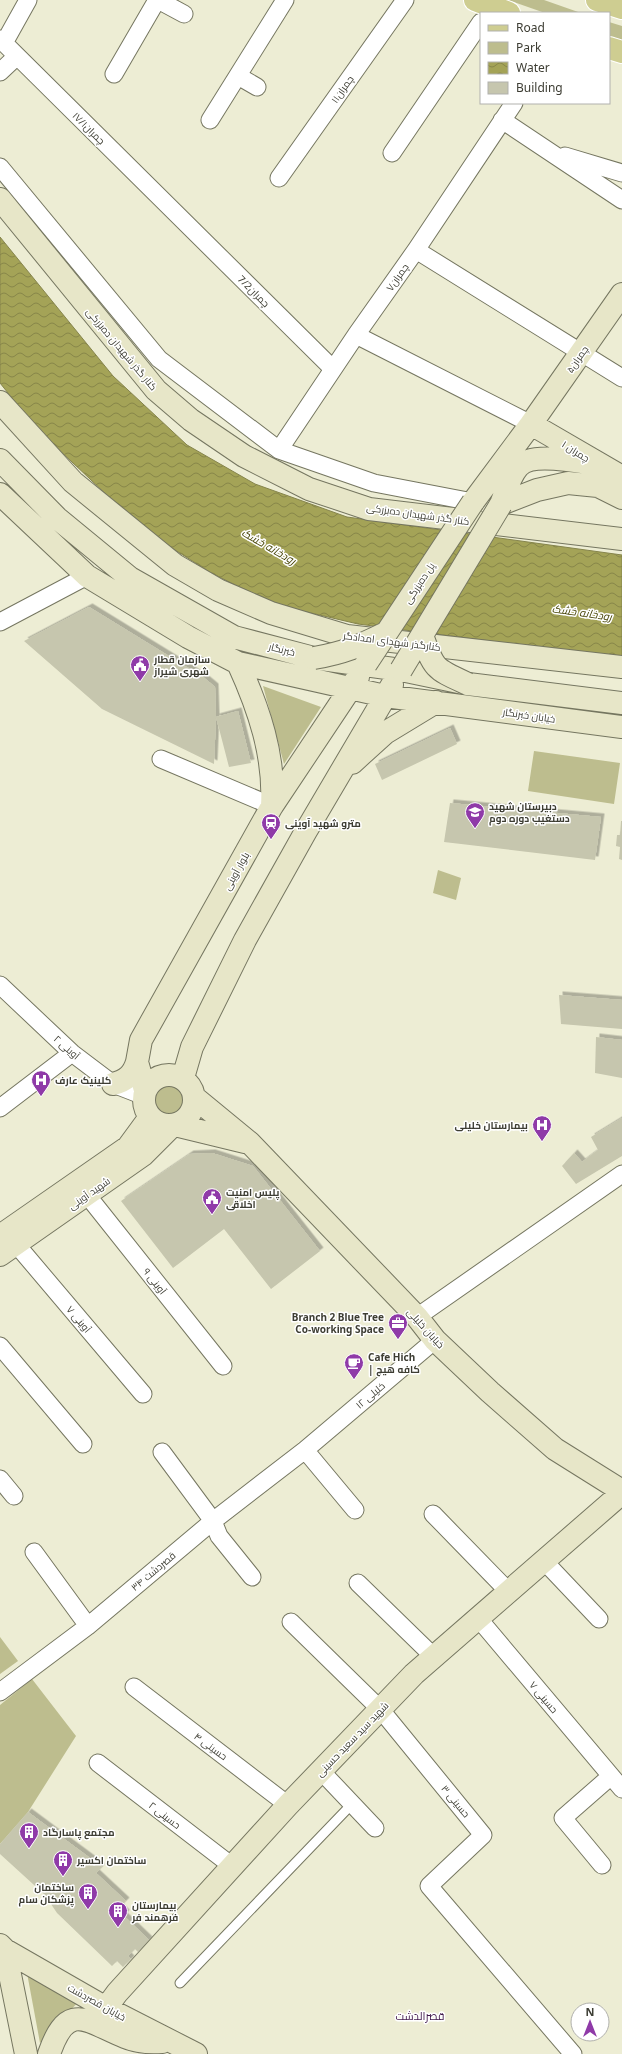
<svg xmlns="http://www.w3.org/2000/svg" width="622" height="2054" font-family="'Noto Sans',Cairo,sans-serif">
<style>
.green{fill:#bdbd8e}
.water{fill:url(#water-waves);stroke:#85844c}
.building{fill:#c6c6ae;filter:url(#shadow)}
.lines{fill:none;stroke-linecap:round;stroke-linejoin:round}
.lane-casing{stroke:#757660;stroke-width:11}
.street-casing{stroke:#757660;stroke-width:19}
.secondary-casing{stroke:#757660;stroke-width:24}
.primary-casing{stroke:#fff;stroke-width:24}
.lane{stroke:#fff;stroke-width:9}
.street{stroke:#fff;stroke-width:17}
.secondary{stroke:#e7e6c8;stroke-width:22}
.primary{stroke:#cecd91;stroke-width:22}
.secondary-bridge-casing{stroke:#757660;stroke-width:24;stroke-linecap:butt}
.secondary-bridge{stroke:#e7e6c8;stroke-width:22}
.labels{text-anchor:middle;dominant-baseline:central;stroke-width:3;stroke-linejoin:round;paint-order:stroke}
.street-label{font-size:10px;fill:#3d3d33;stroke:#fff}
.poi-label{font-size:10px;font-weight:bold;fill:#3d3d33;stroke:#fff;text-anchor:start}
.water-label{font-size:11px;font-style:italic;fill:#454304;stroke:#fff}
.neighbourhood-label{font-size:11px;fill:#3d1549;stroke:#fff}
</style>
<defs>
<pattern id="water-waves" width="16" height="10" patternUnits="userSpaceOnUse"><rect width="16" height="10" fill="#a4a357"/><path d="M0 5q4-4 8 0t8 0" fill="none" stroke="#878649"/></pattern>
<filter id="shadow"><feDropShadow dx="3.5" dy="-3.5" stdDeviation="0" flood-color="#0004"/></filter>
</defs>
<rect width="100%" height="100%" fill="#ededd4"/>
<path class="green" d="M508,0H544L581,13H545Z
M609,22L622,26V40L609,36Z
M263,686L321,707L284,764Z
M534,751L620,763L614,804L528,791Z
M438,870L461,878L456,900L433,893Z
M150 1099a19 19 0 1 1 38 0a19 19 0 1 1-38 0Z
M0,1637L18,1661L0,1674Z
M32,1679L76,1736L28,1812L0,1844V1705Z
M27,1973L80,2000L40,2043Z"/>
<path class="water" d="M0,237L113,376L187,445L255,484L347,517L622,555V658L358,624L277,605L213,574L145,531L36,428L0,383Z"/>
<path class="building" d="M89,607L203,677L215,687L216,717L238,711L251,763L229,767L216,717L214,764L102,709L24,641Z
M450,728L457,744L382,780L375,764Z
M450,803L601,817L595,860L444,842Z
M621,821H622V860L619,859L620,847L616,846L617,835H620Z
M559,995L622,1000V1029L561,1024Z
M596,1037L622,1040V1078L595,1073Z
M622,1118V1156L576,1184L562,1166L574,1153L582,1162L598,1150L591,1137Z
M212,1153L253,1166L320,1251L271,1289L224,1229L173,1268L121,1201L190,1154Z
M28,1812L102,1867L96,1873L126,1901L120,1907L126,1913L124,1916L149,1940L138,1952L135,1949L128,1956L131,1959L123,1967L117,1961L112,1966L57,1913L45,1895L0,1854V1844Z"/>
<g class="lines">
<g class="lane-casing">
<path id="lane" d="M180,1983L352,1804"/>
</g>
<g class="street-casing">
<path id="street" d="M158,0L184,14
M0,39L333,369
M4,43L28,0
M0,72L17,56
M114,74L157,0
M238,76L257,87
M210,120L285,0
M502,120L622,200
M392,153L481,22
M565,156L622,173
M0,167L159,359L279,450L374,483L473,502
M279,178L405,0
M416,250L622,378
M356,335L531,424
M279,450L356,335L416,250L514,103
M0,622L87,576
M161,759L272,806
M0,985L72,1053L113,1084L144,1096
M0,1108L72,1053
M87,1195L223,1366
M16,1244L143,1394
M417,1317L622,1174
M0,1346L83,1444
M305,1450L355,1510
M162,1452L213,1521L219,1536L252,1577
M0,1479L14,1496
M433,1514L509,1592
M34,1552L88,1626
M544,1561L599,1619
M358,1583L434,1657
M478,1618L622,1789
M291,1622L381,1710L483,1835L429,1886L573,2054
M134,1687L288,1805
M0,1692L88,1626L213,1521L305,1450L435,1340
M98,1763L232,1866
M321,1771L375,1828
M602,1865L563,1818L611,1776"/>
</g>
<g class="secondary-casing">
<path id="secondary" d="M0,199L156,390L191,420L244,456L309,489L369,509L622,539
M0,402L73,482L175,565L218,590L271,613L347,636L622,667
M531,424L622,477
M0,460L57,518L130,578L234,637L314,658L401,670L468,684L622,703
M0,494L87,576L188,637L238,663L385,696L622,727
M473,502L531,424L622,294
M501,504L537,490L568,483L598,486L622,498
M501,504C506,492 509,477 518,467C531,451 580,462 599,465
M238,663C259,709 275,756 272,806
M352,763L385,733L436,702
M144 1100a25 25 0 1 1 50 0a25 25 0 1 1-50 0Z
M183,1078L192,1047L245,940L306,831L392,685
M113,1084C126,1081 133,1075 137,1062
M145,1090L137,1062L141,1040L272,806L358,677
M194,1097L250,1143L417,1317L435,1340L490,1392L555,1449L622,1491
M175,1125L245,1142
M0,1236L128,1147L150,1117
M0,1255L143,1155L173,1125
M0,1945L5,1950L106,2008L196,2054
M5,1950L26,2054
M106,2008L117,1993L288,1805L414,1674L622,1493
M49,2054C68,1999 87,2022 125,2037C137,2042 149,2043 162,2042"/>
</g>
<g class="primary-casing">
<path id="primary" d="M475,0L509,13
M597,0L622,8
M609,48L622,52"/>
</g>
<use href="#lane" class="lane"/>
<use href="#street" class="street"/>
<use href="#secondary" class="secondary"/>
<use href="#primary" class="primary"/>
<g class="secondary-bridge-casing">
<path id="secondary-bridge" d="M422,635C434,670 435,669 468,684
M314,658C344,653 359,646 386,633
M366,664L473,502
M401,670L501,504"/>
</g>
<use href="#secondary-bridge" class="secondary-bridge"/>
</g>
<defs>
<g id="civic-pin" transform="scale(1)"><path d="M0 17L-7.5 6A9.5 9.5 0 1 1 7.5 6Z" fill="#8f3aa8" stroke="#fff"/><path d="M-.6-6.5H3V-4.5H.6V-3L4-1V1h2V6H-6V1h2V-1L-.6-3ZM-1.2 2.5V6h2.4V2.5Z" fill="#fff"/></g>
<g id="school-pin" transform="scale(1)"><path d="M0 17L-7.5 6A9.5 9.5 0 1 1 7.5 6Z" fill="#8f3aa8" stroke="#fff"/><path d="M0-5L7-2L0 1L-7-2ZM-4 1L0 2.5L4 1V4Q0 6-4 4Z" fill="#fff"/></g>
<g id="station-pin" transform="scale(1)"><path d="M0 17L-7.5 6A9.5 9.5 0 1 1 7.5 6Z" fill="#8f3aa8" stroke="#fff"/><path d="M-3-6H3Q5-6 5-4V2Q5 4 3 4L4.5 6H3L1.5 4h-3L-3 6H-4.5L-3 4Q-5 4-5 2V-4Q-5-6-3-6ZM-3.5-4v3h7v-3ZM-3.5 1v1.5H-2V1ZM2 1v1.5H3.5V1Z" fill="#fff"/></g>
<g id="hospital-pin" transform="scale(1)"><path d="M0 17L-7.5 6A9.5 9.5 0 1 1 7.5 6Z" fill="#8f3aa8" stroke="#fff"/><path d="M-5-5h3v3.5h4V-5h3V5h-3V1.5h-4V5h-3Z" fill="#fff"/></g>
<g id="office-pin" transform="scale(1)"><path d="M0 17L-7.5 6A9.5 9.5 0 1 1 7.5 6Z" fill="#8f3aa8" stroke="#fff"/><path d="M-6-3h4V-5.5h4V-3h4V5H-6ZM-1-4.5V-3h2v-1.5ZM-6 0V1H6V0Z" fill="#fff"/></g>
<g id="cafe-pin" transform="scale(1)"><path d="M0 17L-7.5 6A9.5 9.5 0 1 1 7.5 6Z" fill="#8f3aa8" stroke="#fff"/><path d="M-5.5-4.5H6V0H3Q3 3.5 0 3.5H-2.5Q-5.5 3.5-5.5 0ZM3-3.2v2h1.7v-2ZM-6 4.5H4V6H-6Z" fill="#fff"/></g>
<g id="building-pin" transform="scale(1)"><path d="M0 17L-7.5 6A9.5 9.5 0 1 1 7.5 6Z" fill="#8f3aa8" stroke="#fff"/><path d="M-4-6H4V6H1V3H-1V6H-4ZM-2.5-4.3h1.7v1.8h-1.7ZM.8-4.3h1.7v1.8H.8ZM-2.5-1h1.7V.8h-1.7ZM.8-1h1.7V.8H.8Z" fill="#fff"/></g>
</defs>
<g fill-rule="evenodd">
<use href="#civic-pin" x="140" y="665"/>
<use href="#school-pin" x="475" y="812"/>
<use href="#station-pin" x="271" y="823"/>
<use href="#hospital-pin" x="41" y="1080"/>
<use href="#hospital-pin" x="542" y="1125"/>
<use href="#civic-pin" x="212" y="1198"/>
<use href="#office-pin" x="398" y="1323"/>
<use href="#cafe-pin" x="354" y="1363"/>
<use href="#building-pin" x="29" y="1832"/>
<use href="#building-pin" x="63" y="1860"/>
<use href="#building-pin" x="88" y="1893"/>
<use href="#building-pin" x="118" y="1911"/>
</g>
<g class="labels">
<g class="street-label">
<text transform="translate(342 89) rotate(-55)">چمران۱۱</text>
<text transform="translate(89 128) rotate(45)">چمران۱۷/۱</text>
<text transform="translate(397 277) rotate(-55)">چمران۷</text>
<text transform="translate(254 291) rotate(45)">7/2چمران</text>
<text transform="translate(122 349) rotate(50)">کنار گذر شهیدان ده‌بزرکی</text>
<text transform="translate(577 359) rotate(-55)">چمران۵</text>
<text transform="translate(576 451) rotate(32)">چمران ۱</text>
<text transform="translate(418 514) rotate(8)">کنار گذر شهیدان ده‌بزرکی</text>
<text transform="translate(419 583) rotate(-57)">پل ده‌بزرگی</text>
<text transform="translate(392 641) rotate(7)">کنارگذر شهدای امدادگر</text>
<text transform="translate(282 649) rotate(14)">خبرنگار</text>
<text transform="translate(529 715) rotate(8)">خیابان خبرنگار</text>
<text transform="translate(236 871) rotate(-61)">بلوار آوینی</text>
<text transform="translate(67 1047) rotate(41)">۲ آوینی</text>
<text transform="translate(89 1193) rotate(-35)">شهید آوینی</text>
<text transform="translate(155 1281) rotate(52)">۹ آوینی</text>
<text transform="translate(79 1319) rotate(50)">۷ آوینی</text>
<text transform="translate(426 1328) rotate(48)">خیابان خلیلی</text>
<text transform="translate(370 1395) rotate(-40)">۱۲ خلیلی</text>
<text transform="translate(153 1571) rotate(-40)">قصردشت ۳۴</text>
<text transform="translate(544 1697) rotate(50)">۷ حسینی</text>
<text transform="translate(352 1739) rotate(-46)">شهید سید سعید حسینی</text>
<text transform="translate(211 1746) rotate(37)">۴ حسینی</text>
<text transform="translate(456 1801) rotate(51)">۳ حسینی</text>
<text transform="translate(165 1815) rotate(38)">۲ حسینی</text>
<text transform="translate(97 2002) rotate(29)">خیابان قصردشت</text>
</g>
<g class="poi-label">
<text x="154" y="659">سازمان قطار<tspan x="154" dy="12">شهری شیراز</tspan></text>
<text x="489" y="806">دبیرستان شهید<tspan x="489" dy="12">دستغیب دوره دوم</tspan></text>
<text x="285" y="823">مترو شهید آوینی</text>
<text x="55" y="1080">کلینیک عارف</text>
<text x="528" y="1125" text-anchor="end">بیمارستان خلیلی</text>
<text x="226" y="1192">پلیس امنیت<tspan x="226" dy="12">اخلاقی</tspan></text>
<text x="384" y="1317" text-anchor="end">Branch 2 Blue Tree<tspan x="384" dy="12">Co-working Space</tspan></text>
<text x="368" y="1357">Cafe Hich<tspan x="368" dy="12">| کافه هیچ</tspan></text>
<text x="43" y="1832">مجتمع پاسارگاد</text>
<text x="77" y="1860">ساختمان اکسیر</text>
<text x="74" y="1887" text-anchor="end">ساختمان<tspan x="74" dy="12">پزشکان سام</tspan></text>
<text x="132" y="1905">بیمارستان<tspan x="132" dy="12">فرهمند فر</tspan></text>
</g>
<g class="water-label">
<text transform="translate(269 546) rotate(30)">رودخانه خشک</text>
<text transform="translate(582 612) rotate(8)">رودخانه خشک</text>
</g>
<g class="neighbourhood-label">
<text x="420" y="2015">قصرالدشت</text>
</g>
</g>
<rect x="480" y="12" width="130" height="92" fill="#ffffff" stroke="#b1b1ad"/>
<rect x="488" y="25" width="20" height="6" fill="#cecd91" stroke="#b1b1ad"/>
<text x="516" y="32" font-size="12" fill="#3d3d33">Road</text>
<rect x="488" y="42" width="20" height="12" fill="#bdbd8e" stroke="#b1b1ad"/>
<text x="516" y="52" font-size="12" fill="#3d3d33">Park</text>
<rect x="488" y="62" width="20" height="12" fill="url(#water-waves)" stroke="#b1b1ad"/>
<text x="516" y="72" font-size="12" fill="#3d3d33">Water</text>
<rect x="488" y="82" width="20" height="12" fill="#c6c6ae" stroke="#b1b1ad"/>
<text x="516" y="92" font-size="12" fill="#3d3d33">Building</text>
<g transform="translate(590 2022)"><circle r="19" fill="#ffffff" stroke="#b1b1ad"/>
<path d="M0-3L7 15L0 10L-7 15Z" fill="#8f3aa8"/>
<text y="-6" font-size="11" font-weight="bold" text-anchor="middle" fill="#3d3d33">N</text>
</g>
</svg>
